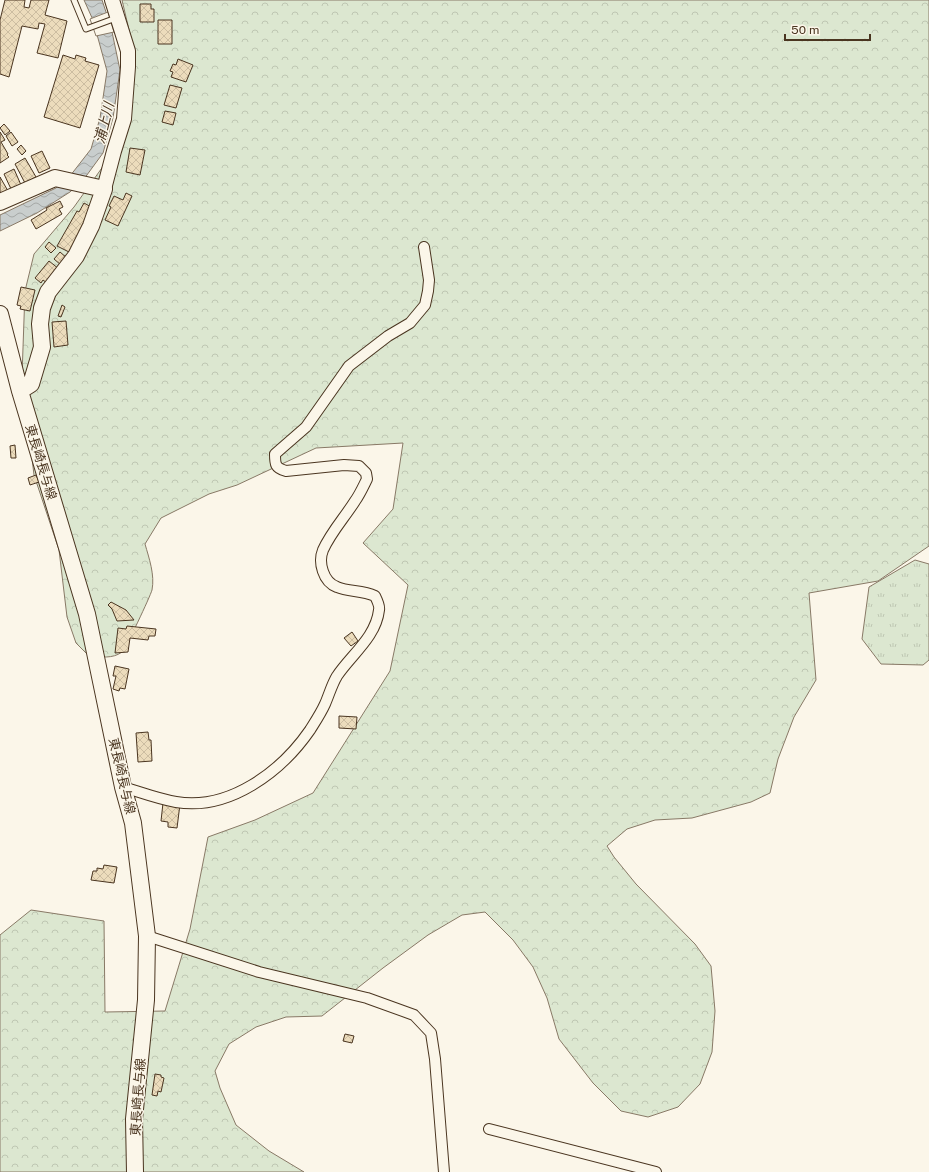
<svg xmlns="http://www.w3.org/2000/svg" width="929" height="1172" font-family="'Public Sans','Noto Sans JP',sans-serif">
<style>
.forest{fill:url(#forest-crowns);stroke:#887966}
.park{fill:url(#park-tufts);stroke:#887966}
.water{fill:url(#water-waves);stroke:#887966}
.pier{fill:#fbf6e9;stroke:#887966}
.building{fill:url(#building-cross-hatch);stroke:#4a3520}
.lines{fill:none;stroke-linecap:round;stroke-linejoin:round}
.lane-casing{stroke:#4a3520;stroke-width:7}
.street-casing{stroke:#4a3520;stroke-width:12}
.secondary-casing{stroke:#4a3520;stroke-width:16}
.primary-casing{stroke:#4a3520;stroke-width:18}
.lane{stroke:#fbf6e9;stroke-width:5}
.street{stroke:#fbf6e9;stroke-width:10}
.secondary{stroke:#fbf6e9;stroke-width:14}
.primary{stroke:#fbf6e9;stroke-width:16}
.labels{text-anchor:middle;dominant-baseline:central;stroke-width:3;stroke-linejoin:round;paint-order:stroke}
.street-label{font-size:13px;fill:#4a3520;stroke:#fbf6e9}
.water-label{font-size:14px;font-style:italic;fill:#4a3520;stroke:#fbf6e9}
</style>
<defs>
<pattern id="forest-crowns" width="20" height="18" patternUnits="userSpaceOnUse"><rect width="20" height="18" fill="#dce7d0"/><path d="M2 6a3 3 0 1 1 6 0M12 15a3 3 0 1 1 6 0" fill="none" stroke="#bec7b2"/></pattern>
<pattern id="park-tufts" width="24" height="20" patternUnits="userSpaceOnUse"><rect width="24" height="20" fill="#dce7d0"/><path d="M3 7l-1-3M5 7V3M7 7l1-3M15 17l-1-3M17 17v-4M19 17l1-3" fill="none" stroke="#bec7b2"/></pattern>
<pattern id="water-waves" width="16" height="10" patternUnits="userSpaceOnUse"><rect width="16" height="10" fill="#c9cecd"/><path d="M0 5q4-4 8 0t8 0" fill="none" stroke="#a5a8a6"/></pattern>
<pattern id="building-cross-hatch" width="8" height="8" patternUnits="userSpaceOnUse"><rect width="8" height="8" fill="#ecdcbc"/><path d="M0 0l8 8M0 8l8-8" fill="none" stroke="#ccbda1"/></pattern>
</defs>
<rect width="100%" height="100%" fill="#fbf6e9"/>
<path class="forest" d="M122,0H929V546L878,581L809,593L816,680L794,717L778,759L770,793L751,802L692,818L655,820L627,829L607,846L614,857L636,884L695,944L711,966L715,1011L712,1052L700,1084L678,1107L648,1117L621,1111L593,1083L559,1039L547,998L533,967L513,940L485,912L462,915L428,935L383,968L322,1016L286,1017L256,1027L229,1044L215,1071L220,1088L236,1125L269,1151L304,1172H0V935L31,910L104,921L105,1012L165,1011L190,929L208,837L255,820L313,793L390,671L408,585L363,543L393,509L403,443L316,448L237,485L209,494L161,518L145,544C149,558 155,575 152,590C150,597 126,648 122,652C113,659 100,657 89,656L76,643L67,617L59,550L34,475L22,376L25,291L34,254L74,207L114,151L133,47Z"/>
<path class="park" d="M915,560L929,564V660L923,665L881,664L862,639L869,587Z"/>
<path class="water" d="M84,0H102L111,27L120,70L113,118L103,153L84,179L70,192L37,213L0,231V215L56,188L70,176L91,149L100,118L107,71L93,20Z"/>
<path class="pier" d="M108,12L114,32L96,36L90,19Z"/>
<path class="building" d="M5,0H25L24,7L29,8L31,0H49L45,15L67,21L58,58L37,53L45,24L39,23L38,29L22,26L9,77L0,74V20Z
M140,4H151V9H154V22H140Z
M158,20H172V44H158Z
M63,55L75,59L76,55L86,58L85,61L99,65L80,128L44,117Z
M178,59L193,65L186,82L171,77L173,72L170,71L173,64L176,65Z
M170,85L182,88L176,108L164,105Z
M165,111L176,113L173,125L162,122Z
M4,124L10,131L5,135L0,128Z
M0,132L5,140L1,142L8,154L7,155L9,157L0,163Z
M11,132L18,142L12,146L6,136Z
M21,145L26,151L22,155L17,149Z
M130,148L145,150L140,175L126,172Z
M42,151L50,168L39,173L31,156Z
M25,158L36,177L25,183L15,164Z
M14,169L21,185L11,189L4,174Z
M0,177L8,191L0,194Z
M126,193L132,196L118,226L105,220L111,207L109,206L114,196L123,200Z
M60,201L63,207L59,209L62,214L36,229L31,220L47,210L46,208Z
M84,203L93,208L69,252L57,246L77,211L79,212Z
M49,242L56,248L51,253L45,247Z
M60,252L67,258L61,265L54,259Z
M49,261L59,269L47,283L43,280L41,283L35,278Z
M21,287L35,290L30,311L20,309L21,306L17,305Z
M62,305L65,307L61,317L58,316Z
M66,321L68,345L54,347L52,322Z
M15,445L16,458H11L10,446Z
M36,475L39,482L30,485L28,478Z
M111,602L126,610L134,620L117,621L112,609L108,605Z
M127,626L156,629L155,636H149L148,640L130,638L128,652L115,653L118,628L126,629Z
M352,632L358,641L351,646L344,638Z
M115,666L129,669L125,689L120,688L119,691L113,689L116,676H113Z
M339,716L357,717L356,729L339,728Z
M148,732L149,740H151L152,761L138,762L136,733Z
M163,803L180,804L177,828L168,827V822L161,821Z
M104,865L117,867L114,883L91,880L93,871H97V868L103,869Z
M345,1034L354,1036L352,1043L343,1041Z
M155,1074L161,1075V1077L164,1078L161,1092L158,1091L157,1096L152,1095Z"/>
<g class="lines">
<g class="lane-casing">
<path id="lane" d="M74,0L86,29L116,18"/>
</g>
<g class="street-casing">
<path id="street" d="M123,787C140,792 158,799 176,802C229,811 281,772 310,730C315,722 321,713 325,704C329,695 332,684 337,676C351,655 376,637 379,610C380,606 377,600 375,596C362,590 349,592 337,587C323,582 318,562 323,550C331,532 345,517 355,501C360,494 363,487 367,479L366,473L359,466L344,465L286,471C275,468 275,464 275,454L306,427L349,366L388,336L410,323L425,305L428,291L429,280L424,247
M147,936L259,972L367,998L414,1015L431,1033L435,1059L444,1172
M489,1129L656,1172"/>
</g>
<g class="secondary-casing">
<path id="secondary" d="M104,189L114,151L124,119L128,67V51L112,0"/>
</g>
<g class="primary-casing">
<path id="primary" d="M0,202L55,178L104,189L91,226L76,256L48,292L42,308L40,324L42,347L31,384L20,391
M0,314L20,391L87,614L123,787L133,823L147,936L146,1000L134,1119L135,1172"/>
</g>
<use href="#lane" class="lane"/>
<use href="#street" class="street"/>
<use href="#secondary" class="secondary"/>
<use href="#primary" class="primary"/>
</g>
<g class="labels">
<g class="street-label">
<text transform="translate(41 462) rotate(73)">東長崎長与線</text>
<text transform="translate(122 776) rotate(77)">東長崎長与線</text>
<text transform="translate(138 1097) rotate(-86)">東長崎長与線</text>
</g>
<g class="water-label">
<text transform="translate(104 123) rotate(-76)">浦上川</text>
</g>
</g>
<path d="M785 34v6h85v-6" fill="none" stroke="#4a3520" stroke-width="2"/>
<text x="791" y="34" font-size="12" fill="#4a3520" stroke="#fbf6e9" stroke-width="3" paint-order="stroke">50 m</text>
</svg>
